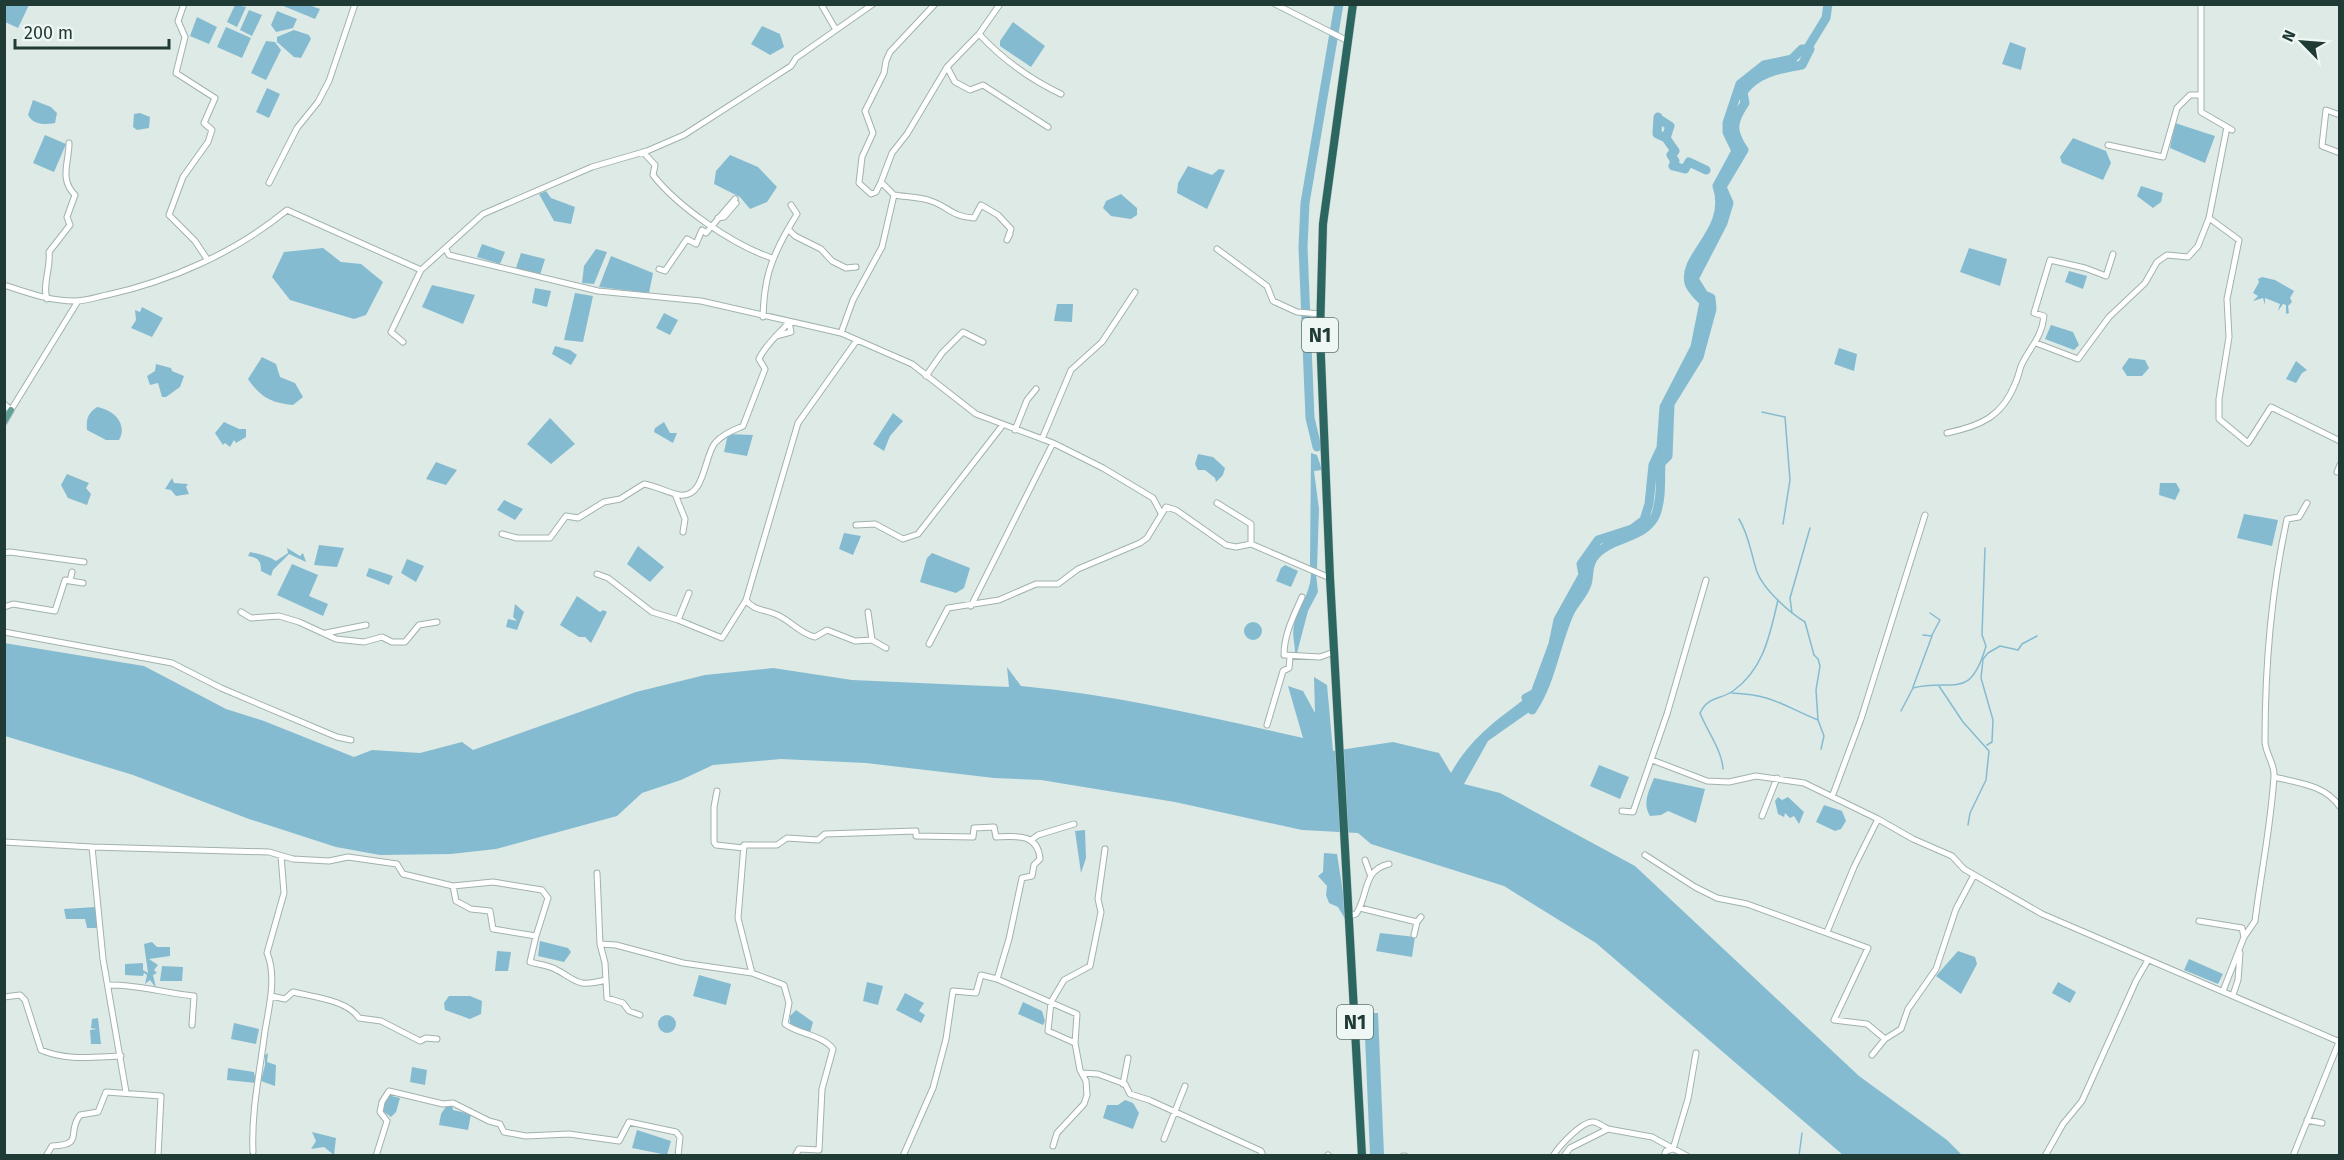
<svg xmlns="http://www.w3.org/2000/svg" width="2344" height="1160" font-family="'Fira Sans',sans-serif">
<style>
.water{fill:#85bbd0}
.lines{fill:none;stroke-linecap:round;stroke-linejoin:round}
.stream{stroke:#85bbd0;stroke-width:1.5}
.river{stroke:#85bbd0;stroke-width:9}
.minor-casing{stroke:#a1b2ae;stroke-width:7}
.major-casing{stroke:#bcc4c3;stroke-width:8}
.highway-casing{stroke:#bcc4c3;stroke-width:9}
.minor{stroke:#fff;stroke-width:5}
.major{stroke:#62a098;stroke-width:6}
.highway{stroke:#2b6661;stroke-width:8}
.labels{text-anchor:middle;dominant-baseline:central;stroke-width:4.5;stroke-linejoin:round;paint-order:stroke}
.shield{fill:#eff7f4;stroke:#5e736f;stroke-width:1.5}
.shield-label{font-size:20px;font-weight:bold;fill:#203a36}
</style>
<rect width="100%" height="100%" fill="#deeae6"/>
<path class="water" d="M5,4L29,5L18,28L5,22Z
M235,5L246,7L237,27L227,22Z
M281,5H309L320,9L315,19Z
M249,10L262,15L252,36L240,30Z
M277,11L297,19L293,28L276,32L271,25Z
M197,17L217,27L209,44L190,36Z
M1013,22L1045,46L1031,67L1000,46V41Z
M762,26L780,34L784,47L770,55L751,44Z
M226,27L251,38L242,58L217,47Z
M294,30L309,35L311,39L301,58L294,57L277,42V37Z
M266,41L275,42L281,50L266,80L251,73Z
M2010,42L2026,48L2021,70L2002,64Z
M267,88L280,94L269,118L256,112Z
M33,100L51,107L57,113L55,123C45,125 33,125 28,115Z
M140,113L150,117L149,128L137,130L133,127L134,114Z
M2175,123L2215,136L2205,163L2170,148Z
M45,135L66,144L54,172L33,163Z
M2073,138L2106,151L2111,163L2103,180L2062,163L2060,157Z
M730,155L758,167L777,187L767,202L750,209L740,197L714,184L716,171Z
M1188,166L1212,175L1219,169L1225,170L1207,209L1177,193L1178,183Z
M2141,186L2163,193L2161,202L2153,208L2137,196Z
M546,191L551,198L575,207L571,224L554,221L539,194Z
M1121,194L1137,208V215L1131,219L1111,216L1103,208L1106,201Z
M482,244L505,252L500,264L477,257Z
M323,248L341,262L361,264L383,282L366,315L354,319L290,300L272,277L284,252Z
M1969,248L2007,259L2000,286L1960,272Z
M596,249L607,252L594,284L582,283L584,266Z
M521,253L545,259L540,275L516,268Z
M611,256L653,273L649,293L599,287Z
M2069,271L2087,276L2083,289L2065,282Z
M2262,277L2275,280L2294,291L2290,298L2292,302L2288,306L2289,313L2286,314V305L2283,304L2278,311L2280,304L2265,298V305L2263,298L2253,301L2258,296L2253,293L2259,282L2258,279Z
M432,285L475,295L463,324L422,307Z
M535,288L551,291L547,307L532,303Z
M575,293L593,296L583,342L564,340Z
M1057,304H1073L1072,322L1054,321Z
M142,307L163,318L152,337L131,328L136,320L135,310L140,312Z
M664,313L678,320L670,335L656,328Z
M2051,325L2073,332L2079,345L2074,350L2045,339Z
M555,346L570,350L577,355L571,365L552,354Z
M1839,348L1857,354L1854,371L1834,364Z
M262,357L276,364L280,377L295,383L303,397L293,405C271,403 260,397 248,379Z
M2129,358L2145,360L2149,368L2142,376H2127L2122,368Z
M2296,361L2307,370L2302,373L2296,383L2286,379Z
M156,364L171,368L172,371L184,376L180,387L166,397H162L158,383L150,385L147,376L155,371Z
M97,407C114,410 128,424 119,440H106L87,430C86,419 88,413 97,407Z
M893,413L903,421L890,436L884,451L873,444Z
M550,418L575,444L551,464L527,444Z
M224,422L239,429H246V437L236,443L234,440L230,447L225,443L223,445L215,433Z
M664,422L670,433H677L673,443L654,432L655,428Z
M728,434L753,435L747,456L724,452Z
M1311,453L1317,455L1322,470L1314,471L1319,509L1317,569H1310V562Z
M1198,454L1213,457L1225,468L1223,475L1216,482L1215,478L1205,470H1198L1195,464Z
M436,462L457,470L446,485L426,479Z
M67,474L89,483L86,488L91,494L87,505L68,498L61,485Z
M172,478L174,483L188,484L186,487L189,494L176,496L171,490L165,489Z
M2160,483H2176L2180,490L2175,500L2159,495Z
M504,500L523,509L515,520L497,510Z
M2244,514L2278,520L2272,546L2237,538Z
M844,533L861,536L853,555L839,549Z
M319,545L344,548L337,567L314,565Z
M638,546L664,567L650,582L627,564Z
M287,548L300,556L303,553L306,562L289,554L273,570L271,576L261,571C261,560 258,558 248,556L250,552C260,554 268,556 276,561L288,553Z
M932,553L970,568L964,588L956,593L920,582L927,558Z
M407,559L424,566L416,582L401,573Z
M292,564L318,575L309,596L328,604L323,616L277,595Z
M1285,565L1298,571L1291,587L1276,581L1281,568Z
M369,568L393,576L389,585L366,576Z
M1311,572L1316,574L1318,592L1308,611L1297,653H1295C1295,642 1291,635 1295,621C1301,603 1311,592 1311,572Z
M577,596L600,612L603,610L607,612L591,643L585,637H579L560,625Z
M515,604L524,612L517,630L506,627L508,619L517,621L513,617Z
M1244 631a9 9 0 1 1 18 0a9 9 0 1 1-18 0Z
M4,643L144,666L226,709L264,721L354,757L372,750L420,753L462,742L473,750L636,692L705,675L773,668L852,680L1009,687L1007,667L1021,686C1117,695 1209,717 1303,738L1288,686L1303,691L1315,713L1314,677L1327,685L1333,751L1393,742L1439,753L1451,773C1470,739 1495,721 1526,698L1532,710L1488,741L1464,784L1500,793L1635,866L1859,1076L1947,1140L1962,1155H1843L1596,943L1504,886L1371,844L1358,833L1302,830L1175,802L1041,780L994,778L866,763L781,759L713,765L681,780L642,793L617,816L496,849L451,854L380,855L336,847L249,819L133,775L5,736Z
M1599,765L1629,777L1620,799L1590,786Z
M1654,778L1705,789L1696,823L1668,811L1661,815L1650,816C1642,803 1649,791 1654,778Z
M1778,797L1782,800L1788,797L1804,812L1799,824L1794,816L1790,818L1785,813L1784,817L1778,814L1775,801Z
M1824,805L1842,811L1846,821L1841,829L1835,831L1816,822Z
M1085,830L1086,858L1081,873L1075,831Z
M1324,853L1337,854L1348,924L1338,907L1329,903L1326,895L1327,886L1318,876L1323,872Z
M96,907L98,928H87L85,919H66L64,909Z
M1380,933L1415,937L1412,957L1376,951Z
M540,941L568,948L571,952L564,962L538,956Z
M152,942L157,947H170V956L149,959L158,965L154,970L157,973L153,975L156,988L150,980L145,984L147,975L144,973L143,976L125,975V964L143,963V970L148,973L144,944Z
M497,951L511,952L508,971H495Z
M1958,951L1975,957L1977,964L1961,994L1936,976Z
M2189,959L2223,974L2218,984L2184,970Z
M162,966L183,967L182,981H160Z
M699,975L731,984L726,1005L693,996Z
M867,982L883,986L878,1005L863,1001Z
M2058,982L2076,992L2070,1003L2052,993Z
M905,993L924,1003L919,1011L925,1015L921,1023L896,1010Z
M449,996H470L482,1001L481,1014L470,1019L445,1010L444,1003Z
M1023,1002L1042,1011L1045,1021L1043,1025L1018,1014Z
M796,1010L813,1022L810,1033L790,1024V1016Z
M1364,1013H1378L1384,1155H1370Z
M658 1024a9 9 0 1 1 18 0a9 9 0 1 1-18 0Z
M98,1018L101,1044H91L90,1030L97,1029L91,1028L92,1019Z
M234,1023L259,1029L256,1044L231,1039Z
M268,1053L267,1062L276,1065L275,1086L261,1081L265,1065V1055Z
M412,1067L427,1070L425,1085L410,1082Z
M228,1068L254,1072L256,1083L227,1080Z
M387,1095L400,1098L396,1112L391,1117L383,1111Z
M1125,1100L1133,1103L1139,1113L1133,1129L1103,1118L1107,1105H1118Z
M447,1105H452L453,1110L471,1114L468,1130L439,1125L441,1114Z
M637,1130L671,1141L667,1155L632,1148Z
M312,1132L336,1138L334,1155L324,1147L311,1149L316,1141Z"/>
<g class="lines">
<path class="stream" d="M1762,412L1785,417L1790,480L1783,524
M1739,519C1749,535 1751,554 1757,572C1764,590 1789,612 1805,622L1814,655L1818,659L1820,666L1816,690L1818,720L1824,736L1821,749
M1792,613L1790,598L1810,528
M1930,613L1940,620L1932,635
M1939,686L1963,722L1989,751L1986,780L1970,813L1968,825
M1913,687L1932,636L1923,635
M1732,693C1774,695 1781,705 1818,720
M1901,711L1913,688C1953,678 1970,702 1986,646L1982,635L1985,548
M1987,745L1992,742L1993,720L1981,678L1983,659L1988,653L2000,646L2018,650L2022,644L2037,636
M1723,769C1722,750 1707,731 1700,713C1708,696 1720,700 1733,691C1764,669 1770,634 1778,600
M1799,1156L1802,1133"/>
<path class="river" d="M1802,49H1810L1802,65C1780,69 1757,72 1743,92L1745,103C1732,122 1731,131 1744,150L1722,187L1729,203L1723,223L1694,279L1704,295L1711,298L1712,309L1699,357L1670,404L1668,456L1661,463C1660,480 1662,498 1656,514C1646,540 1610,536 1594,557C1587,566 1590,575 1587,584C1584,594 1575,602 1570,612C1555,645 1552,680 1532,710L1526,698L1535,693L1553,644L1558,620L1583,575L1581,564L1598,540L1632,529L1644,520L1649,504L1653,465L1661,448L1664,407L1695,347L1704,302C1699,297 1691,290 1689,283C1682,255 1732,230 1717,186L1736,151L1727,132V123L1740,84L1764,65L1792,59Z
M1807,49L1826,18L1828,4
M1658,117L1657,134L1666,138
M1659,119L1670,126L1666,138L1675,151L1671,155L1675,161L1673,166L1685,169L1689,162L1706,170
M1317,447L1310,418L1303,247L1305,203L1339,4"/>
<g class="minor-casing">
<path id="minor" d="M184,4L178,21L185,37L176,73L215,98L204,123L212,130L208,142L183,177L169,215L195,241L207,259
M821,4L836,30
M1275,4L1348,41
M2201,4V112L2232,130
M979,34C1002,59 1030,79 1061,94
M947,67L955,82L970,90L983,85L1048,127
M2340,115L2326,110L2322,146L2340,153
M2227,127L2209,218L2239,240L2227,299L2229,337L2219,399V419L2248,443L2271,407L2340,441
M2108,145L2163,157L2177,108L2190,95H2201
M643,152L655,165L653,175C678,207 733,245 772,258
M881,182L876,192L871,194L859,183L862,157L873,133L865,111L884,73L886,61L890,52L935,4
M269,183L297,128L318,102L329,81L355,4
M894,195C906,197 920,197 931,201C949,207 952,217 974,218L981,205L998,215L1011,229L1007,240L1010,234
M791,205L797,214L788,229L795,236L821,249L832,261L846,268L856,267
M718,218L724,217L736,203
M446,249L449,255L598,291L701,301L841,333L912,364L976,414L1053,443L1103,468L1153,498L1161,513
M1217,249L1267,286L1273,301L1297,312L1321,314
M659,269L665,271L687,239L696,244L702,230L706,233L735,199
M4,285C28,293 50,301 75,301C86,301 97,297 107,295C171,281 236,252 287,210L421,270L483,214L592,167L647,151L684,135L791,66L796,58L873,4
M47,299C42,285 51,268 49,252L70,225L67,217L75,195C59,179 69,163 69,143
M763,317C764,280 770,261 788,229
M841,333L853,300L882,247L894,195L881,182L892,153L907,134L947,67L979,34L1000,4
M403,342L391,332L421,270
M2036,343L2078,359L2109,317L2145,283L2157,262L2167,255L2188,257L2198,246L2209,218
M926,376L942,353L963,332L983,342
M4,404L11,410L78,301
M1015,430L1027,400L1036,389
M1947,433C1980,426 2002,417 2015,384C2018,378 2019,372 2021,366C2029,348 2042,338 2044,316L2034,313L2050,260L2085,268L2106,276L2113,254
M1042,439L1071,370L1102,342L1135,292
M2340,465L2337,472H2340
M675,494L685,519L683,532
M856,525L875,524L903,539L918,534L1002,426
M502,534L517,538H550L566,516L578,518L604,502L620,499L644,484C656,486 671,494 680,495C705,498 704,456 715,443C723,434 732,431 743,426L765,369L759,359C765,345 779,334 789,322L791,332L776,336
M1251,544L1330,578
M4,553L10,552L84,562
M597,574L608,578L652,612L678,620
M70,581L83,583
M689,593L678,620L722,638L746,600L798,423L857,340
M1302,597C1294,615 1284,634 1284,655L1320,657L1334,652
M746,600C754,611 763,609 775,614C791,620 798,633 815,637L827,630L855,641L872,640L886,648
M971,606L1053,443
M4,607L13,604L55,611L65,580L70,581L72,572
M241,612L251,618L279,616L299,622L336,639L364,642L382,637L392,642H405L419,625L437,622
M868,612L872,640
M4,632L172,663L221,688L337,737L351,740
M326,633L366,625
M929,644L948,608L999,600L1036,584H1058L1078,569L1140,543L1147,538L1166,507L1176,510L1226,545L1236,547L1251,544V524L1217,503
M1267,725L1283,671L1289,668L1290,657
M1652,760L1707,781L1729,782L1756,776L1804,783L1878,819L1854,867L1827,932
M2274,777C2299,783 2325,785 2340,807
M717,791L714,807V842L716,845L744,848
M1832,797L1861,719L1925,515
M1622,811L1633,812L1667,714L1706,580
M1762,816L1777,778
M1878,819L1913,839L1952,856L1964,869L2042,914L2340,1042
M1031,840L1038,835L1074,824
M4,842L92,847L269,852L293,859L329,861L348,857L397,864L403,874L453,886L493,882L542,890L548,898L536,936L493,929L490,911L471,909L456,901L453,886
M92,847L103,959L126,1092
M1645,855L1695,887L1717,898L1747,904L1868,948L1834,1020L1867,1024L1885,1039
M1365,860L1370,874
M597,873L600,944
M1360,908L1417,922L1421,917
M1349,916L1356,914C1369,895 1362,870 1389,864
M2199,921L2242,928L2244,937L2223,991
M1414,935L1417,922
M536,936L530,962C537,964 546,965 553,968C578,980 574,988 606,980
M2244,937L2255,921C2261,873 2271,825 2274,776C2275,764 2265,753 2265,741C2265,666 2271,592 2287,519L2299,517L2307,503
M997,979L1077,1014L1075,1043
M110,985C139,985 165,993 194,996L192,1025
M2233,995L2238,980L2240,953
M271,996L285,999L293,992C313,997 347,1000 359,1018L381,1021L420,1041L426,1038L437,1039
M4,997L20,995L25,1000L41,1050C66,1061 93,1057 121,1056
M640,1015L629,1011L623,1003L607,998L605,963L600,944L616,945L683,963L752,973
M1872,1055L1885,1039L1901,1029L1908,1009L1936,969L1956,909L1974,875
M1082,1073L1098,1074L1125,1084L1130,1094L1149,1100L1261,1151L1263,1156
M1123,1084L1128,1058
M2307,1120L2322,1123
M1164,1139L1185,1086
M1053,1146L1057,1133L1084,1104L1087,1095L1086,1081L1080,1070L1075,1043L1048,1031L1051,1002L1064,980L1090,966L1101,912L1098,899L1105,849
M253,1152C251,1112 260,1071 265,1031C269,1007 277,976 267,953L284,893L281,856
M1328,1155L1329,1156
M46,1156L52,1146C85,1145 66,1133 80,1115L98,1112L106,1092L161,1096L158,1156
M376,1156L387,1121L380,1112L382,1102L389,1091L443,1104L453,1103L489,1121L500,1124L504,1132L526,1136L569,1134L619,1141L629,1122L676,1132L680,1137L678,1156
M795,1156L799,1149L819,1150L822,1089L833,1049C823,1035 798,1034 785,1024L789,1003L784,985L752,973L738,918L744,845H777L787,838L818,840L825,834L916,831V836L973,837L974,828L994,827L996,837C1016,836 1038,833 1040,859L1034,865L1032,876L1022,878L1009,939L997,979L981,975L976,993L953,991L946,1039L933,1088L903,1156
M1403,1156H1405
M1553,1156C1559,1146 1583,1120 1594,1122C1599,1123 1604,1127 1608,1129
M1564,1156L1570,1148L1608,1129L1652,1137L1687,1156
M1664,1156L1666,1151L1673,1149L1688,1099L1696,1053
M2045,1156L2063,1124L2082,1101L2136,981L2148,960
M2293,1156L2339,1042"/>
</g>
<g class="major-casing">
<path id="major" d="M4,422L11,410"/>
</g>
<g class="highway-casing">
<path id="highway" d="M1353,4L1323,224L1320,334L1330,578L1362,1156"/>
</g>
<use href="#minor" class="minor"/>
<use href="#major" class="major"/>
<use href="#highway" class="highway"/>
</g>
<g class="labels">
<g class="shield">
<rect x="1302" y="318" width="36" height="34" rx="4.5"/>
<rect x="1337" y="1005" width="36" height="34" rx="4.5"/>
</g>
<g class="shield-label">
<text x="1320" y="335">N1</text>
<text x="1355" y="1022">N1</text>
</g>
</g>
<rect width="2344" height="1160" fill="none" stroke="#203a36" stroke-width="12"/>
<g transform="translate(2302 42) rotate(295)" stroke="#eff7f4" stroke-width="4.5" paint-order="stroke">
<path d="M0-4.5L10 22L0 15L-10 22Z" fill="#203a36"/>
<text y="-9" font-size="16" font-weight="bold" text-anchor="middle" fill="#203a36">N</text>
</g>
<path d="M15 39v9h154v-9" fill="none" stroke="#203a36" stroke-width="3"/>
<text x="24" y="39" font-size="18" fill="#203a36" stroke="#eff7f4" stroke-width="4.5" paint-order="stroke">200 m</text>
</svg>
